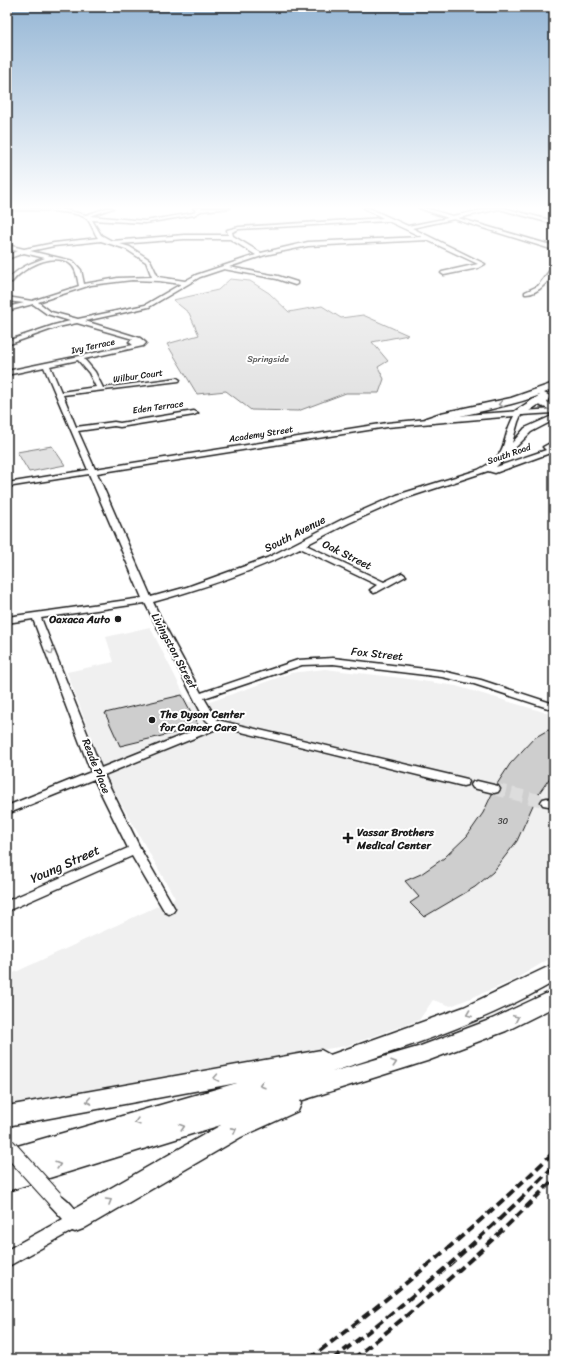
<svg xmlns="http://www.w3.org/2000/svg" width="561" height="1366" font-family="Sriracha,sans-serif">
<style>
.built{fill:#f0f0f0}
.green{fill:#e2e2e2;stroke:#7f7f7f}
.building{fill:#cecece;stroke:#1c1c1c}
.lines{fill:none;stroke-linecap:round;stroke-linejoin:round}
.minor-tunnel{stroke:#ddd;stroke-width:12;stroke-dasharray:12 6;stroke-linecap:butt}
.minor-casing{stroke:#1c1c1c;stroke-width:3}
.highway-casing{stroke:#1c1c1c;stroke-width:3}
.minor{fill:#fff;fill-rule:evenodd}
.highway{fill:#fff;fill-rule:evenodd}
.rail{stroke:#1c1c1c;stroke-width:4;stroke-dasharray:9 4.5;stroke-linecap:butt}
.minor-bridge-casing{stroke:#1c1c1c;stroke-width:18;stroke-linecap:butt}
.minor-bridge{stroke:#fff;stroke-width:16}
.oneway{stroke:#999}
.poi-dot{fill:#1c1c1c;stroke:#fff;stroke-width:1.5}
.labels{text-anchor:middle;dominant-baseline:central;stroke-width:4;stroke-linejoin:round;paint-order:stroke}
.far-street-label{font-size:9px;fill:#1c1c1c;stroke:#fff}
.far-park-label{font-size:9px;fill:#575757;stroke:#fff}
.number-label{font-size:9px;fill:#484848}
.street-label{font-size:11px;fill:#1c1c1c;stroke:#fff}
.poi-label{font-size:11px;font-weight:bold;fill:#1c1c1c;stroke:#fff;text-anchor:start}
.near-street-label{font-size:13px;fill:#1c1c1c;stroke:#fff}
</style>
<rect width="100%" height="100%" fill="#fff"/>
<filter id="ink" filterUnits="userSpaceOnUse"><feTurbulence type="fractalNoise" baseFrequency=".025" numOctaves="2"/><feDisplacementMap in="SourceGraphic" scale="8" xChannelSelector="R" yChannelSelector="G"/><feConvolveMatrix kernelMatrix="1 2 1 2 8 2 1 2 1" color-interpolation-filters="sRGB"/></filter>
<g filter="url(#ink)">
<path class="built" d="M150,627L188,702H210L291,673L325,669L402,678L456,686L554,715V953L549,959L512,981L451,1006L433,1000L419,1020L346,1046L285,1055L147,1086L7,1109V976L175,898L107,779L67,672L114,662L106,637Z"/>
<path class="green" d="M230,279L250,281L269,293L289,312L322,306L341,318L363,315L408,335L372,342L388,361L378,367L384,379L379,393H346L298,411L251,410L226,391L197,394L167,344L199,335L189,313L173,300L218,290Z
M52,446L65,465L29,472L17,452Z"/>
<path class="building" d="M182,695L199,727L120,746L105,713Z
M548,730L554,733V772L537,796L517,841L493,872L475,887L424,917L410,903L419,897L405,881L421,874L444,858L467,836L483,813L492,794L498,793L501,790L499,785L497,784L510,764L534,738Z"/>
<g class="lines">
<path class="minor-tunnel" d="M494,789L547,802"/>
<g class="minor-casing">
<path id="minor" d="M7,208L61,209L86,215L107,208H113L90,216L145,221L193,213L196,210L193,208H230L201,211L194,215L145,223L92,220L101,235L112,241L184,235H228L227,230L239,227L383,218L364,208H369L408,226L448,218L419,208H425L452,216L494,208H503L554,221V224L499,209L458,218L554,246V250L454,219L412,228L485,264L478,268L444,275L441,273L442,272L478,264L427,240L308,246L265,255L229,267L278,276L297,282V284L295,285L277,279L224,269L200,277L149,307L85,321L140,338L146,343L143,346L84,359L95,372L103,388L177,378L180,380L179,381L63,395L76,427L114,422L120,423L194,411L198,413L194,415L120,427L114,426L78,431L95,469L387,423L478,414L554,409V413L521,415L518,422L512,443L525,428L554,415V420L531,432L496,467L546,450L543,447L554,441V446L552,447L554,449V455L550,453L495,473L488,471L403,499L349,523L306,545L384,582L402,573L406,576L377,592L374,593L370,590L377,585L300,548C253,572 203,588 153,602L161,619L201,693L298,660L333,658L442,671L481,680L554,704V710L474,684L442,677L333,664L302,665L204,698L217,720L463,778L467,779L469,782L467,785L463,786L221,727L104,775L141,850L175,909L173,912L169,914L165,912L132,856L7,911V901L128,848L94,779L7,814V806L91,772L33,619L7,623V617L142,598L89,474L7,487V483L88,470L44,367L7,375V371L133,345L129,342L133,339L77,323L58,327L7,345V341L54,325L70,321L47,314L33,304L7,311V307L24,303L7,301V297L32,301L79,286C77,278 77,268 69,263C52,252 23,268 12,282H8L7,281C17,268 31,263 45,258L24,253L7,259V255L18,251L7,249V245L24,249L54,243L98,238C94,233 92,224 87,219C77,209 23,210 7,210ZM388,221L422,237L308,242L261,253L233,236L232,232L239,229ZM184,239H230L256,255L196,275L185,281L158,277L150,260L130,247L120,244ZM101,241L126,249L146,262L152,277L118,278L84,284L81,270L73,261L30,251L54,246ZM132,280L159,281L181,284L145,305L78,319L51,312L38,302L91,285ZM78,360L89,373L96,387L61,392L50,366ZM514,416C499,443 511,454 478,470L397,495L343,519L267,558L187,587L151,597L97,473L387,427ZM145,603L204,718L210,724L101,768L41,618Z
M554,265C554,278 538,295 525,294V292L538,286Z
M477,781L498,786L500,789L498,792L494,793L473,788L471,785L473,782Z
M547,798L554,799V807L543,805L541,802L543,799Z
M55,1192C66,1196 78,1211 83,1221L81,1226L7,1267V1250L63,1219L49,1204L47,1199L49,1194Z"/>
</g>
<g class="highway-casing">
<path id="highway" d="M551,384L554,385V389L544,393L550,396L547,402L554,405V411L538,405L523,415H515L514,413L515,411L540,395C505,408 467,414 430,423L425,420L426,418L441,413L511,398Z
M554,964V982C485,1022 407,1047 332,1072L418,1047L492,1019L554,990V1007L506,1031L427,1061L300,1101L301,1104L298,1111L241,1137L83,1229L75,1232L67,1229L63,1221L67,1213L221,1125L7,1191V1149L237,1083L7,1126V1106L321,1050L330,1055L464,1007Z"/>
</g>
<use href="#minor" class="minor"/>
<use href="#highway" class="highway"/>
<path class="rail" d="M309,1359C395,1294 477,1227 554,1152
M333,1359C411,1300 485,1236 554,1166
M353,1359C424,1303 491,1244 554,1179"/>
<g class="minor-bridge-casing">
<path id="minor-bridge" d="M7,1146L55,1199"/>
</g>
<use href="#minor-bridge" class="minor-bridge"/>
</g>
<defs><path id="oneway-chevron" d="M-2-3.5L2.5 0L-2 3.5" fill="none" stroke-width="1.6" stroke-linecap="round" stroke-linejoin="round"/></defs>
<g class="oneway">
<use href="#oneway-chevron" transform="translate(501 404) rotate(167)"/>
<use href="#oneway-chevron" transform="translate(51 652) rotate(69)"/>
<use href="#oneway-chevron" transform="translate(469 1014) rotate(159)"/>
<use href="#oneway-chevron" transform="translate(516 1018) rotate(-25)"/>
<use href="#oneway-chevron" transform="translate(394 1063) rotate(-18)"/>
<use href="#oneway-chevron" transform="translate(216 1078) rotate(170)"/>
<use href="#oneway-chevron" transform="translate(262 1085) rotate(163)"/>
<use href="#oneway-chevron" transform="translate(89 1101) rotate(170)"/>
<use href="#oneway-chevron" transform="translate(137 1122) rotate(164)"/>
<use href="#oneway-chevron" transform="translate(182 1127) rotate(-17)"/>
<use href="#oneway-chevron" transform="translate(234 1130) rotate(-29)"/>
<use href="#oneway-chevron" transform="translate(58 1165) rotate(-17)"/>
<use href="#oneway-chevron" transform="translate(109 1201) rotate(-30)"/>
</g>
</g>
<linearGradient id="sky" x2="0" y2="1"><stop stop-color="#95b6d5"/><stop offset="0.52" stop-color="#fff"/><stop offset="1" stop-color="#fff" stop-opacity="0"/></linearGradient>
<rect width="561" height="399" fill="url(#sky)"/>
<g class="poi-dot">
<circle cx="118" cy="619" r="4"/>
<circle cx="152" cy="720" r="4"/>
<path d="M346 832h4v4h4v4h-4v4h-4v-4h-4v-4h4z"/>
</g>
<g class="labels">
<g class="far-street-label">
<text transform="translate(93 346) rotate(-12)">Ivy Terrace</text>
<text transform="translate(138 376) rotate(-8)">Wilbur Court</text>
<text transform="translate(158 407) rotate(-8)">Eden Terrace</text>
<text transform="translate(261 434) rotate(-9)">Academy Street</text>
<text transform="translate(509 454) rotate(-19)">South Road</text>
</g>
<g class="far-park-label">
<text x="268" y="359">Springside</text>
</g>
<g class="number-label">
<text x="503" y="821">30</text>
</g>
<g class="street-label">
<text transform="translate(295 534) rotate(-27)">South Avenue</text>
<text transform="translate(347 555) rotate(26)">Oak Street</text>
<text transform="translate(174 651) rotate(62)">Livingston Street</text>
<text transform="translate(377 654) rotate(6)">Fox Street</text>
<text transform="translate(96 766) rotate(68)">Reade Place</text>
</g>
<g class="poi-label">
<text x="110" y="619" text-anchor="end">Oaxaca Auto</text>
<text x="160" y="714">The Dyson Center<tspan x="160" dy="13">for Cancer Care</tspan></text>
<text x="357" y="832">Vassar Brothers<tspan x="357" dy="13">Medical Center</tspan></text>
</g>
<g class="near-street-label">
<text transform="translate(65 864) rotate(-24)">Young Street</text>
</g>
</g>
<rect width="561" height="1366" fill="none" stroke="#fff" stroke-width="24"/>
<rect x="12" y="12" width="537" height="1342" fill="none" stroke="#1c1c1c" stroke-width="1.5" filter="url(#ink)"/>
</svg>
